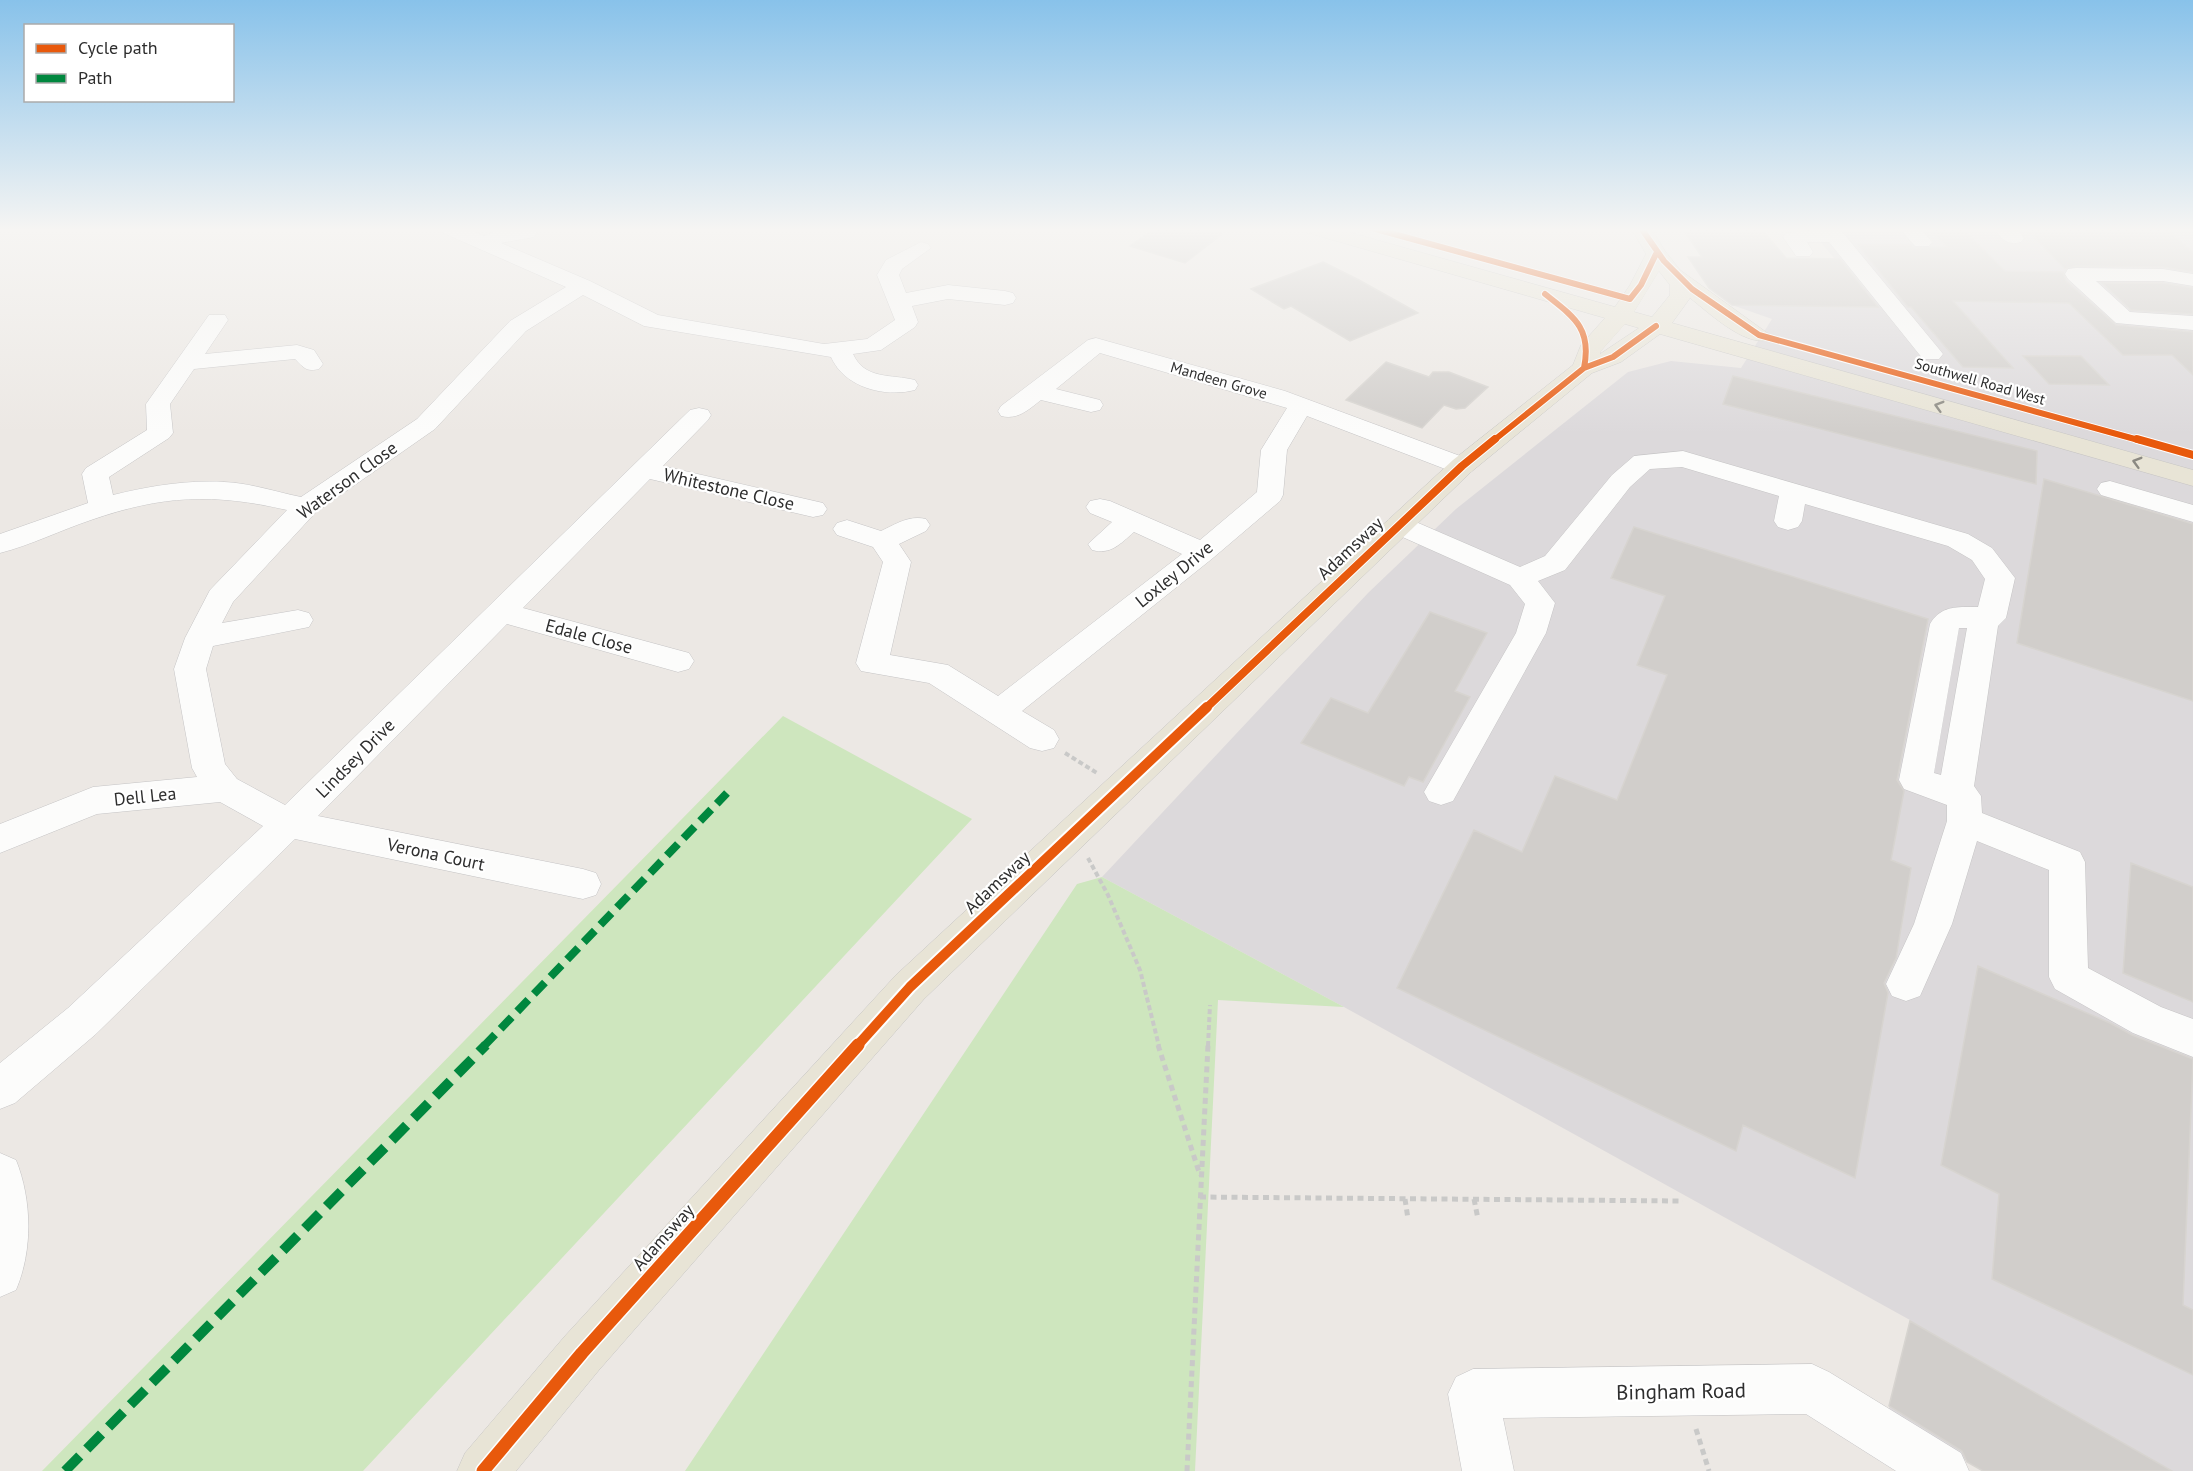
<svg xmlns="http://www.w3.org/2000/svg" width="2193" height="1471" font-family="'PT Sans',sans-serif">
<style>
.industrial{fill:#dcd9db}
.green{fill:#cee6be}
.building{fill:#d1cecb;stroke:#d7d4d0;stroke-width:1.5}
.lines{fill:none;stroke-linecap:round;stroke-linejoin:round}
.minor-casing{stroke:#c5c4c5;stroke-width:1}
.major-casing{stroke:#c6c5c4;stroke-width:1}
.path-far1{stroke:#c9c9c8;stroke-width:4;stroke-dasharray:5 3;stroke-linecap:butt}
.path{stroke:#c9c9c8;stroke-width:5;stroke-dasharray:6 4.5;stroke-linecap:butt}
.minor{fill:#fcfcfb;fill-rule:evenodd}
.major{fill:#e8e4d6;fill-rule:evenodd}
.quiet-far1{stroke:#00873e;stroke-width:8;stroke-dasharray:16 8;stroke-linecap:butt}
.quiet{stroke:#00873e;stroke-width:10;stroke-dasharray:21 10;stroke-linecap:butt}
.cycleway-far3-casing{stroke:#fff;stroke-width:8}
.cycleway-far2-casing{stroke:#fff;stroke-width:10}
.cycleway-far1-casing{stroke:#fff;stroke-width:14}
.cycleway-casing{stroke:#fff;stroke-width:16}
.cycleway-far3{stroke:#e8590c;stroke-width:6}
.cycleway-far2{stroke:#e8590c;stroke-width:8}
.cycleway-far1{stroke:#e8590c;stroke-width:10}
.cycleway{stroke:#e8590c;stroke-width:13}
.oneway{stroke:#8b8982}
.labels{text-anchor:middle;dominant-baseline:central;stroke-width:4.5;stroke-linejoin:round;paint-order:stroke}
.far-street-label{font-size:15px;fill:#2e2e2e;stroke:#fff}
.street-label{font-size:18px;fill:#2e2e2e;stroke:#fff}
.near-street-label{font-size:21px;fill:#2e2e2e;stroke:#fff}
</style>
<rect width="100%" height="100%" fill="#ece8e4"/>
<path class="industrial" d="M1809,228H2181L2193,232V1471H1983L1888,1413L1910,1320L1344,1007L1102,877L1368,593L1456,509L1628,372L1671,361L1741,368L1772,319L1732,305L1875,307Z"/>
<path class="green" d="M783,716L972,819L363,1471H42Z
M1102,877L1344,1007L1218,1000L1195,1471H685L1077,884Z"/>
<path class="building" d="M1155,228H1200L1222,234L1185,263L1130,246Z
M1682,228H1761L1786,258L1840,259L1878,307L1732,305L1709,288L1688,257H1702Z
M1928,228H1962L2005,271L2063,272L2066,281L2116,325L2193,332V375L2172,355H2123L2069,303L1953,301L2013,368L1963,367L1911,307H1908L1858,245H1911L1915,248L1946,246Z
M2025,228H2165L2193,252V272L2163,267L2076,266L2065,269Z
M1323,262L1359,280L1418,313L1350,341L1291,306L1284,309L1251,289Z
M2102,283H2163L2193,288V314L2131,310Z
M2023,356H2081L2109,385L2049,384Z
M1386,362L1429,377L1433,372H1449L1488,387L1465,408L1456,409L1444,405L1422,428L1346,400Z
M1733,376L2037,451L2036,484L1723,404Z
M2044,479L2193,524V701L2017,643Z
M1634,527L1928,619L1897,780L1904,791L1891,860L1911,868L1896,958L1884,983L1888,993L1855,1178L1743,1125L1736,1151L1397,988L1474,830L1522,852L1555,776L1617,800L1667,675L1637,665L1665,596L1611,578Z
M1430,612L1487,633L1455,691L1470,697L1423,782L1409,777L1404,786L1301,743L1331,698L1368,713Z
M2131,863L2193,887V1002L2123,973Z
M1978,966L2110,1023L2132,1035L2193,1059L2183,1305L2193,1310V1375L1992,1279L1999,1194L1941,1165Z
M1910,1321L2172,1471H1983L1967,1462L1962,1451L1889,1406Z"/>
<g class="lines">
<g class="minor-casing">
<path id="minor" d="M438,228H465L484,236L501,229H534L537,233L534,237L501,243L590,281L658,315L824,344L867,339L895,320L877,275L886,260L921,242L928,244L931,248L902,269L899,275L906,293L948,285L1005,291L1013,293L1016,298L1013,303L1005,305L948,299L912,306L918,322L915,327L881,350L853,354C865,380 891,374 915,380L918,385L915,390C884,398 844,387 831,357L644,326L583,295L526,331L435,429L316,512L233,602L222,623L298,610L309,613L313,620L309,627L213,646L206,669L225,764L237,779L285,805L690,410L699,408L708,410L711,415L708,420L663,466L823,503L827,509L823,515L813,517L650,479L523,608L689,653L694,661L689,669L678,672L507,624L318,816L583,869L596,873L601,884L596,895L583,899L295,839L96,1034L15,1103L0,1109V1063L68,1008L263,826L220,802L97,814L0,853V824L93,787L197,777L192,768L174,669L185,638L210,590L287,510C213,493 163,495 91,520C61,530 31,545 0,553V534L88,503L82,474L86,468L147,430L146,404L209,315H225L228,320L205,354L297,345L314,350L323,364L319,369C306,372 304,368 295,359L194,369L170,404L173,433L169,438L109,477L113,495C150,486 186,480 224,482C250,483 276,492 301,497L417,419L510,321L566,287L441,232Z
M1839,228L1939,349L1943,354L1939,359H1923L1829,242H1807L1813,252L1810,256H1796L1783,237L1786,233Z
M1899,228H1920L1932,242L1929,246H1915Z
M1994,228H2016L2024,238L2021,242C2008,246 2001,239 1994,228Z
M2076,268L2163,269L2193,274V286L2163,281H2096L2130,312L2193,316V330L2116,323L2068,279L2065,274L2068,269Z
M1096,338L1285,391L1471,460L1475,466L1471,472L1462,474L1453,472L1307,416L1287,450L1283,495L1280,501L1213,558L1022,711L1054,730L1059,739L1054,748L1042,751L1030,748L929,683L861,671L856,663L883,562L873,547L837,535L833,529L837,523L847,520L881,531C896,524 909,515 926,519L930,525L926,531L899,544L911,562L890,655L948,665L998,696L1182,554L1134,532C1120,544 1111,555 1092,550L1088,544L1112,522L1090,513L1086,507L1090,501L1100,499L1110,501L1200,540L1257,492L1261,450L1287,408L1100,353L1056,389L1100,400L1103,405L1100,410L1091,412L1041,400C1028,410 1018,420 1001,416L998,411L1001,406L1088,340Z
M1683,451L1968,534L1992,548L2015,578L2006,618L1998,626L1974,786L1981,796L1982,813L2080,852L2085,862L2088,968L2161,1007L2193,1019V1057L2133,1033L2055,989L2049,977V870L1977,841L1952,924L1920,996L1906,1001L1892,996L1886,984L1914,924L1947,821V805L1904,789L1899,780L1930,624C1941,605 1958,607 1978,607L1985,579L1972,560L1948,546L1805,504L1802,521L1798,527L1788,530L1778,527L1774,521L1779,496L1682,467L1650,469L1630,487L1565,570L1538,581L1555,603L1546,633L1453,801L1441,805L1429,801L1424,792L1516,633L1525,604L1510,585L1389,531L1385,525L1389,519L1399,516L1409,519L1520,567L1545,556L1612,475L1634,456ZM1959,628H1967L1941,775L1934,773Z
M2110,481L2193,505V522L2101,495L2097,489L2101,483Z
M0,1153L16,1160C32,1200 33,1250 16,1290L0,1297Z
M1812,1364L1829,1372L1961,1453L1969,1471H1896L1806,1414L1503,1418L1514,1471H1462L1448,1394L1456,1377L1473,1369Z"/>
</g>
<g class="major-casing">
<path id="major" d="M1302,228H1334L1615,307L1630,285L1646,254L1631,228H1651L1665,251L1680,270L1770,335L1767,340C1744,346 1708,312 1690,298L1672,323L2193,470V486L1660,334L1621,362L1592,373L1471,472L924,999L599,1370L516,1471H457L465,1453L565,1336L896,975L1453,460L1573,365L1581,345L1605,318L1305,232ZM1659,271L1670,285V295L1652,317L1634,312ZM1625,324L1639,328L1600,354V352Z"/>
</g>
<path class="path-far1" d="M1065,753L1097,773
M1088,858L1108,895L1140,970L1159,1046
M1208,1046L1210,1005"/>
<path class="path" d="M1158,1045L1200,1175
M1200,1197L1683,1201
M1405,1199L1408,1219
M1474,1199L1478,1219
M1696,1429L1709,1471
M1187,1471L1208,1045"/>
<use href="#minor" class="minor"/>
<use href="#major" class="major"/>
<path class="quiet-far1" d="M484,1046L727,793"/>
<path class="quiet" d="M65,1471L486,1045"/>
<g class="cycleway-far3-casing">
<path id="cycleway-far3" d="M1372,228L1630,299L1641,285L1656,254
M1641,228L1664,261L1692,289L1759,335L2142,441
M1545,294C1574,317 1592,328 1584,368
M1493,441L1584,368L1613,357L1656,326"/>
</g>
<g class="cycleway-far2-casing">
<path id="cycleway-far2" d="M2137,439L2193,455
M1205,709L1462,466L1495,439"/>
</g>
<g class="cycleway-far1-casing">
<path id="cycleway-far1" d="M857,1046L910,987L1207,707"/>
</g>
<g class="cycleway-casing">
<path id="cycleway" d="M483,1471L582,1353L858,1045"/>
</g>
<use href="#cycleway-far3" class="cycleway-far3"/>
<use href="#cycleway-far2" class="cycleway-far2"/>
<use href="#cycleway-far1" class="cycleway-far1"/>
<use href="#cycleway" class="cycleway"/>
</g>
<defs><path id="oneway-chevron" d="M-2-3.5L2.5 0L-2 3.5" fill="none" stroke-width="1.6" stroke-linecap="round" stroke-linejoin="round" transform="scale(1.5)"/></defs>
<g class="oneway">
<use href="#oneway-chevron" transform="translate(1939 406) rotate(-164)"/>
<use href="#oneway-chevron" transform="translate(2137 462) rotate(-164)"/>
</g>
<linearGradient id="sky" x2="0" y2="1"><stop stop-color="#88c2ea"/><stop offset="0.53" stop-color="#f6f5f3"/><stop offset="1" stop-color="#f6f5f3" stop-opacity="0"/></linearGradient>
<rect width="2193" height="434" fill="url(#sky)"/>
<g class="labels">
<g class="far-street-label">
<text transform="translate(1219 380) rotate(16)">Mandeen Grove</text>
<text transform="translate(1980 381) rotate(16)">Southwell Road West</text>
</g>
<g class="street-label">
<text transform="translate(347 480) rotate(-36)">Waterson Close</text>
<text transform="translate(729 489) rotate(13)">Whitestone Close</text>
<text transform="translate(1350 548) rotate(-43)">Adamsway</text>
<text transform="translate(1174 574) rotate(-39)">Loxley Drive</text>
<text transform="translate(589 636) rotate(15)">Edale Close</text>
<text transform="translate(355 758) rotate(-45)">Lindsey Drive</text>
<text transform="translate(145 796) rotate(-6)">Dell Lea</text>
<text transform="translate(436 854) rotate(12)">Verona Court</text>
<text transform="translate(997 882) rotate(-43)">Adamsway</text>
<text transform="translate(663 1237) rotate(-48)">Adamsway</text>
</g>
<g class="near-street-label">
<text transform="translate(1681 1391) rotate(-1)">Bingham Road</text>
</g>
</g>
<rect x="24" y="24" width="210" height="78" fill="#ffffff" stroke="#ababab" stroke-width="1.5"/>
<rect x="36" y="44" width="30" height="9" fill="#e8590c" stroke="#ababab" stroke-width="1.5"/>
<text x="78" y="54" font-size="18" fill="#2e2e2e">Cycle path</text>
<rect x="36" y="74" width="30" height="9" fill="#00873e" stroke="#ababab" stroke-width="1.5"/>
<text x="78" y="84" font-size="18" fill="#2e2e2e">Path</text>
</svg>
